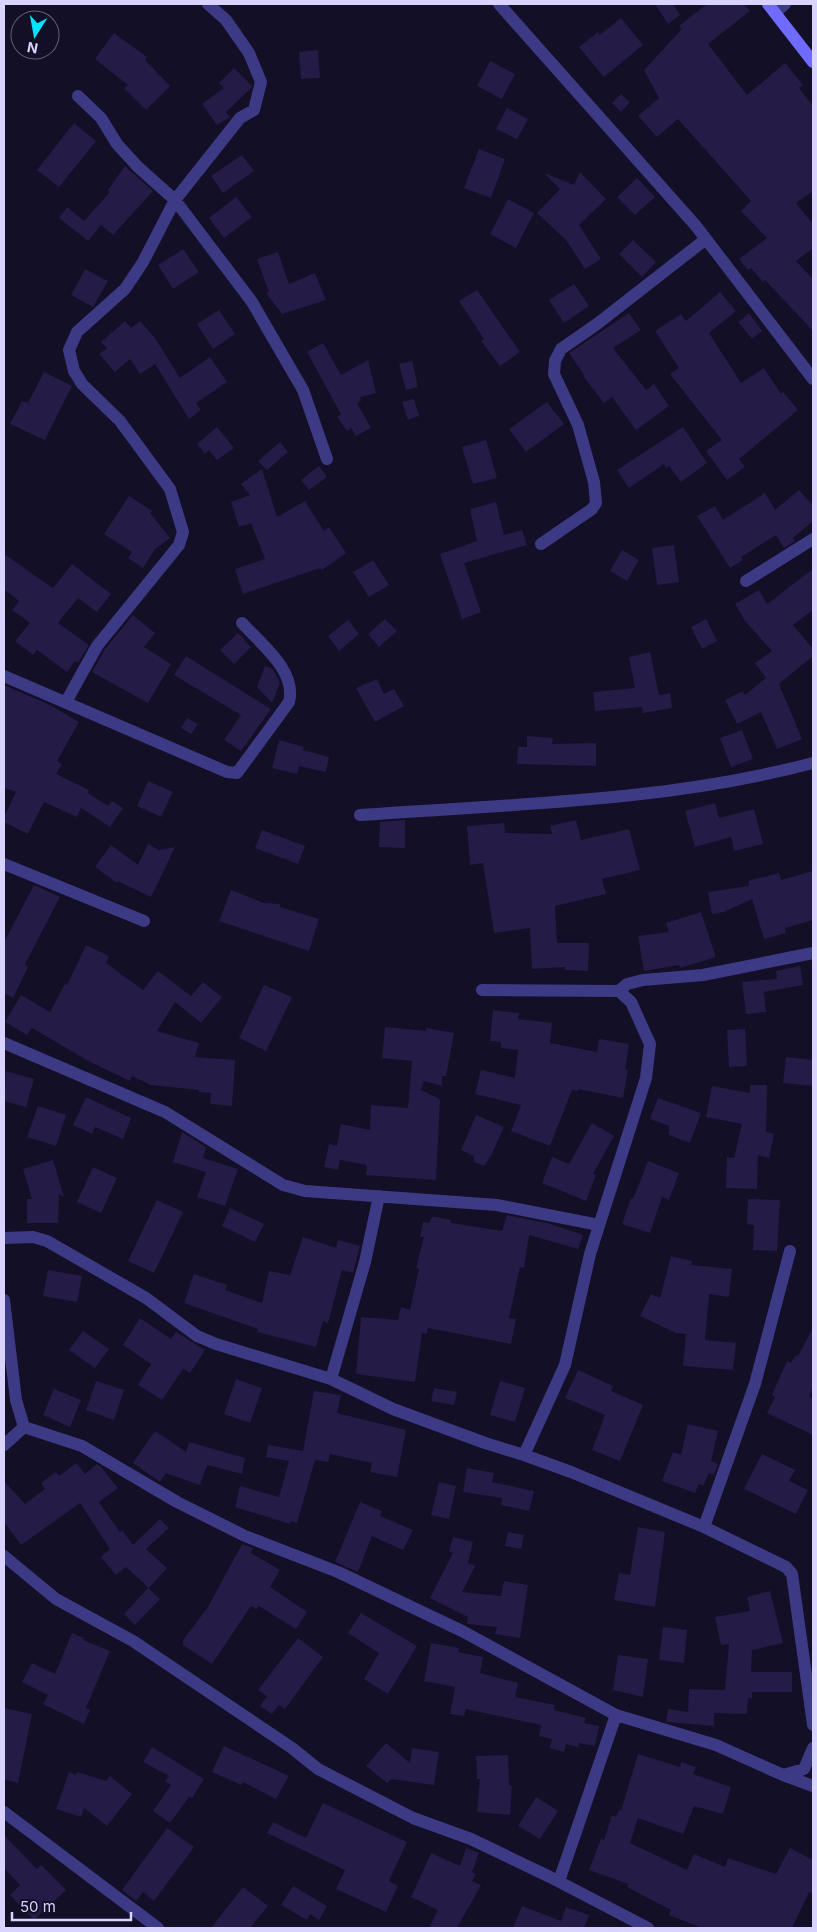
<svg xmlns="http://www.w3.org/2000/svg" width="817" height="1932" font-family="Inter,sans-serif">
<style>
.building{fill:#241b47}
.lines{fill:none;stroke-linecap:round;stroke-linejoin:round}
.street{stroke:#3d3a85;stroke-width:12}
.secondary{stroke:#6f6bff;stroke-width:12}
</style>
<rect width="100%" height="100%" fill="#130f26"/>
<path class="building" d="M655,4H673L680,15L668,24Z
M707,4H744L750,11L708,44L747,95L785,63L803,85L799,88L813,106V191L796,203L813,224V248L796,261L813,279V331L765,280L763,282L751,268L748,270L739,259L767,238L741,211L751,201L678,119L657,137L638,116L659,98L644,70L682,29L679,26Z
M621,18L643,45L604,77L579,47L598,32L600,35Z
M114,33L147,57L145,60L170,86L146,110L124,88L128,85L95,59Z
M318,50L320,78L301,79L299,52Z
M490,61L515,74L502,99L477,86Z
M234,68L252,86L251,88L226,112L230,117L217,125L202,104L224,88L219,83Z
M621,94L630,102L621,112L612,103Z
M507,108L528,119L517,139L496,129Z
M74,123L96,141L59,187L37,170Z
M479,149L505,159L491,198L464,188Z
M242,155L254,171L223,193L211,176Z
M125,166L153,191L113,235L101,225L88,241L59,218L67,207L84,221L110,192L108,190Z
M580,172L606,199L579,225L601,259L585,269L566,240L537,213L560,189L544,173L574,185Z
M637,178L655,197L635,215L617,197Z
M236,197L252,217L224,238L209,218Z
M508,199L534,213L516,248L490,234Z
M633,240L656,262L642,277L619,254Z
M183,249L199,272L173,289L158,265Z
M278,252L289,284L315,273L326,300L282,314L266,293L269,292L257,259Z
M85,269L108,281L93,307L71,295Z
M574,284L589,306L564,323L549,300Z
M477,290L520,352L500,366L481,341L484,339L459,301Z
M720,292L736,311L709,333L741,383L764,368L781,394L783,392L798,410L739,459L745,467L727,480L706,451L722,440L670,374L679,368L655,331L681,314L686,321Z
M219,310L235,334L213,349L197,324Z
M629,313L641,330L613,348L646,390L654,384L669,406L636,430L612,397L604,403L583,376L584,375L569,353Z
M749,313L762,331L752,339L738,322Z
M125,321L131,328L140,321L155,338L180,378L210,357L227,382L196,403L201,410L189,419L155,364L140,374L130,359L115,372L99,354L107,348L101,342Z
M323,343L341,375L368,360L376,393L360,397L361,401L357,403L371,428L356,436L351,428L347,431L337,417L341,414L307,352Z
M412,361L418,387L406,390L399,364Z
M44,372L72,386L45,440L10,424L22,401L28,403Z
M414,399L419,416L408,420L402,402Z
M547,402L564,424L526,452L509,429Z
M217,427L234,448L217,460L209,450L205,454L197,444Z
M683,427L707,463L681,482L669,466L666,468L664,464L629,488L617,470Z
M486,440L497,478L473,484L462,447Z
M280,442L288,452L267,470L258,461Z
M319,466L327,477L309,490L301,480Z
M262,469L277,517L305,501L324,531L329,527L346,553L322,570L320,568L243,594L235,569L265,559L251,523L239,527L231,502L250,495L241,484Z
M799,490L813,506V521L793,538L795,541L784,548L776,535L741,557L743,560L730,568L697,516L715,506L723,520L765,493L775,510Z
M129,496L152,511L150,513L170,538L155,549L143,568L128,558L132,552L104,534Z
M496,502L504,535L522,530L527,545L464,563L481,612L462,619L440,554L477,541L470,509Z
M674,545L679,582L657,585L652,548Z
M622,550L639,560L627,581L610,571Z
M4,554L53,588L72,564L111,594L97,612L78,598L58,623L89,645L78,663L75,661L67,672L37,650L33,655L15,641L30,623L12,610L19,601L4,589Z
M373,560L389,585L369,597L353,572Z
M813,569V610L793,625L813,649V656L779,684L802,739L777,749L761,712L737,724L725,700L743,691L745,695L766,678L755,663L772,651L745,621L735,604L759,590L767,604Z
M133,615L155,633L144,647L171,664L148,703L92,672L105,649Z
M385,619L397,631L379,647L368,634Z
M706,619L717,641L702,649L691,627Z
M348,620L359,634L339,651L328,636Z
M238,633L251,647L234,664L220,650Z
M650,652L659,695L670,693L672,708L643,713L642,707L595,711L593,692L635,688L629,657Z
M186,656L271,709L241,751L224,740L241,715L174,675Z
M265,666L273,669L280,683L272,703L257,687Z
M377,679L384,694L394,689L404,706L375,722L356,688Z
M4,685L50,705L79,722L57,761L62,764L56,774L89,790L88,793L108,806L112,801L123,808L110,827L81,808L77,817L44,802L28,834L4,822V817L16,792L4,788Z
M187,718L198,724L191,734L181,728Z
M742,730L753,759L731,767L720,738Z
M527,736L553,738L552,744L596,743V766L517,764L518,747H527Z
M279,740L304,747L303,750L329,757L326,772L299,766L297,774L272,768Z
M148,781L173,792L161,817L137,806Z
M715,803L719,818L754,809L763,844L734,851L731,837L695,847L685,811Z
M405,820V848L379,847L380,822Z
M576,820L581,840L629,829L640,870L602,879L606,894L555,906L557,943H589L588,971L565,970V967L532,969L530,928L494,933L483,863L470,865L467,826L504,823L505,833L552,834L550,826Z
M262,830L305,846L298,864L255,848Z
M148,844L159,850L175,847L151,897L118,881L117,883L95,867L111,845L138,865Z
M813,871V920L785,928L786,933L764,939L752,899L724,912L712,914L708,892L749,886L748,881L779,873L781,880Z
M34,885L60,897L25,964L28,967L13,998L4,993V942Z
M231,890L264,903L280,904V907L319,919L309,951L219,921Z
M701,912L716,957L680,968L679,965L644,971L638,936L669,932L666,923Z
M86,945L109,956L106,963L143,990L158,971L191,996L203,982L222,997L201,1023L175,1002L157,1031L199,1043L195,1057L235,1060L232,1106L210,1104L211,1093L199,1092V1090L151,1085L132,1076L130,1081L90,1062L32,1028L27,1035L5,1022L21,995L50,1012L65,984L67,985Z
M800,966L803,985L764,992L766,1012L746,1014L742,982L777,979L776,971Z
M264,985L292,997L266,1051L239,1038Z
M493,1010L519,1013L518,1019L552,1023L550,1043L597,1052L599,1039L629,1044L625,1069L628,1070L623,1098L578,1089V1091L572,1090L550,1146L511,1131L521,1105L475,1094L481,1070L515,1078L518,1050L501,1048V1042L490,1041Z
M385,1027L426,1031V1028L454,1033L446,1076H442V1086L424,1081L421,1090L440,1099L436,1180L366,1175L367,1165L340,1160L338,1170L324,1167L329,1144L337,1146L341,1124L370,1130L371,1105L408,1108L412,1061L382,1058Z
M745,1029L747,1066L729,1067L727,1030Z
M786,1057L813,1060V1086L783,1083Z
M6,1071L34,1079L26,1107L4,1101Z
M750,1085H767L766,1132L774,1134L769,1158L758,1155L757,1189L726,1188L727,1157L734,1158L742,1124L706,1117L712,1086L750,1093Z
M86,1097L131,1118L123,1139L95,1127L92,1134L73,1125Z
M658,1098L701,1113L690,1143L669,1135V1126L650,1119Z
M38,1106L66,1115L56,1146L27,1137Z
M476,1115L504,1127L491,1156L484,1166L474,1162V1156L461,1150Z
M592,1123L614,1136L593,1174L596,1175L586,1201L542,1183L552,1157L569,1164Z
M182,1132L206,1147L203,1158L238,1169L225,1206L197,1197L206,1172L173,1162Z
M53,1160L64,1197L59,1194L58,1223H27V1199H32L23,1169Z
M648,1161L679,1173L669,1200L662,1197L650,1233L622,1224L631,1198L633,1199Z
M93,1167L117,1178L101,1213L77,1202Z
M748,1199L780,1200L777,1251L753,1250L754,1225L747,1224Z
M157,1200L183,1212L154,1273L128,1261Z
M230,1208L264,1224L255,1242L222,1226Z
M507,1215L551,1224L583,1235L578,1249L529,1235L524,1268L520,1267L509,1318L516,1319L511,1344L428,1328L427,1334L422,1333L415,1382L356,1374L361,1317L398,1320L401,1307L410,1310L419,1269L416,1268L424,1237H420L423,1222L429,1223L432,1217H436L451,1220V1223L502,1231Z
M303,1237L336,1248L338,1240L360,1246L353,1273L342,1270L328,1323L323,1321L316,1347L257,1332L258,1329L184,1303L194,1274L227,1285L225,1290L262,1303L269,1271L290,1275Z
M671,1256L692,1261L691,1265L732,1269L729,1297L709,1294L705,1340L736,1343L733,1370L683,1366L686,1334L676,1333L640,1316L651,1294L660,1298Z
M48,1270L82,1276L77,1302L43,1296Z
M140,1318L171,1339L176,1332L205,1350L190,1373L183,1369L162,1400L138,1385L151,1364L123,1345Z
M813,1328V1386L809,1396L813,1399V1435L767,1413L775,1397L772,1395L787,1361L791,1363L796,1355L798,1356Z
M83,1331L109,1349L95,1368L69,1350Z
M578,1370L613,1386L611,1391L643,1405L620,1461L592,1450L605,1415L565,1398Z
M236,1379L262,1388L250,1423L224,1414Z
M96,1381L124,1390L114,1420L86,1410Z
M500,1381L525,1388L515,1422L490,1415Z
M434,1388L457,1392L454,1405L431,1401Z
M54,1389L81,1400L70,1427L43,1415Z
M314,1391L341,1395L337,1413L406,1430L397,1477L370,1472L372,1463L330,1454L328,1462L315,1460L297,1523L291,1521L290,1524L235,1507L240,1486L279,1497L289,1461L266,1457L268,1445L303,1451Z
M688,1424L718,1431L711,1461L718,1464L714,1475L709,1473L703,1486L699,1484L695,1493L662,1481L673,1452L681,1455Z
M155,1431L186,1452L189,1442L245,1458L242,1474L207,1465L200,1485L166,1473L160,1482L133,1463Z
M762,1454L795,1470L789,1481L808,1490L796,1514L744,1489Z
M76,1463L85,1474L97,1464L101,1467L118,1488L99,1502L120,1532L122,1530L133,1545L160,1519L169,1528L146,1549L167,1568L149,1588L126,1567L116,1575L101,1557L110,1549L80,1503L21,1545L4,1522V1481L25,1504L45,1489L41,1483L56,1472L59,1476Z
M467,1468L494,1473L492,1482L534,1491L529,1511L501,1505L502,1498L463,1492Z
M439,1482L456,1486L449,1519L431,1515Z
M360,1502L382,1511L380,1516L413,1530L403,1550L372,1536L358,1572L335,1562Z
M638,1527L665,1532L655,1607L614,1600L619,1573L630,1575Z
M508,1532L524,1535L521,1549L505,1546Z
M453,1537L473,1542L468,1563L475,1566L462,1592L501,1596L504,1581L528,1585L520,1638L495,1634L497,1627L467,1624L468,1617L430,1598L453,1553L449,1551Z
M242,1544L253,1548L251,1553L280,1570L270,1587L307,1612L296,1629L259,1606L256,1609L251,1606L212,1664L183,1645V1640L208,1607Z
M148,1588L160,1599L135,1625L124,1614Z
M770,1591L783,1643L752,1650L751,1672H792V1692H752V1698H748L747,1714L714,1713V1726L666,1722L668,1709L688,1712L689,1689L725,1690L729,1644L721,1645L715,1617L750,1611L747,1597Z
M361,1613L417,1646L388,1694L364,1679L379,1653L348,1633Z
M663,1627L687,1630L684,1663L659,1660Z
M72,1633L84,1638L83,1640L110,1651L86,1708L90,1710L84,1724L43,1704L48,1695L22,1682L32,1663L55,1674Z
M298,1638L323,1657L285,1709L279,1705L272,1714L260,1706L267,1696L258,1690Z
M431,1643L459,1648L458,1652L483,1657L480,1673L518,1683L515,1697L555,1705L554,1710L586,1718L584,1723L599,1726L595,1746L579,1743L578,1747L566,1744L564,1752L550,1748L552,1739L539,1736L541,1725L466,1709L464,1716L450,1714L455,1687L424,1681Z
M618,1655L648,1659L643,1697L613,1690Z
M4,1708L32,1714L18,1783L4,1779Z
M386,1743L410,1763L412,1748L439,1752L434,1785L391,1779L387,1783L366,1766Z
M224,1746L289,1776L276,1799L243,1782L241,1785L212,1772Z
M152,1747L204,1779L192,1798L189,1797L170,1823L153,1811L171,1785L165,1781L169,1776L143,1762Z
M638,1754L680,1767L681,1762L696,1767L693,1774L731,1787L723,1814L694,1806L683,1834L638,1818L630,1843L687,1870L694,1854L725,1867L728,1858L776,1874L790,1848L813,1860V1894L809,1892L792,1928H702L669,1915L671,1910L627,1887L628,1884L589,1870L601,1839L604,1840L612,1815L616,1817L619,1810L621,1811Z
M508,1755L509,1785L512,1786L510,1815L477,1812L480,1779H477L476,1756Z
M69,1772L76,1775L77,1772L106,1781L110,1776L132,1794L107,1826L84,1808L81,1817L56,1809Z
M536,1797L558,1811L540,1839L518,1826Z
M323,1803L407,1842L389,1881L398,1886L386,1912L336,1889L345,1870L267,1833L273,1822L306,1838Z
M167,1828L194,1847L154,1901L143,1892L136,1901L122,1890Z
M4,1835L37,1869L41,1865L66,1890L34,1920L10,1895L20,1885L4,1868Z
M466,1848L479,1853L472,1872L476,1874L472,1881L481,1885L457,1928H429L438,1910L411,1897L431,1853L460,1866Z
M293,1886L327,1906L319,1920L310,1914L307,1920L281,1905Z
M243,1887L268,1906L250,1928H211Z
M522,1906L561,1921L566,1907L589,1915L584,1928H513Z"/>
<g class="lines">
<path class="street" d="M499,4L696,226L813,379
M775,13L785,4
M78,96L101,118L117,144L138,167L175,200L252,302L303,390L327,459
M541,544L592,509L596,503L594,482L578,425L554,374L555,361L561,349L597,324L706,239
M746,581L813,539
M4,676L227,772L237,773L289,702C297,671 261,644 242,623
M66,702L97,646L179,545L183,532L170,489L120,421L82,384L74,371L69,350L77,332L125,289L143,262L175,200L240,118L254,110L261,82L249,53L226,20L208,4
M360,815C511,804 665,802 813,763
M4,864L144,921
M482,990L619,991L627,984L643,980L703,975L813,953
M4,1043L165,1112L283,1185L305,1191L497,1205L599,1225
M4,1238L33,1237L47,1241L146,1298L197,1336L216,1344L331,1379L393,1409L485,1443L524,1455L571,1472L704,1527L786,1567L792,1574L813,1725
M4,1300L16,1400L24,1427L4,1445
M331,1379L365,1262L379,1196
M24,1427L82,1446L177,1502L245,1536L338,1572L462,1631L616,1715L716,1745L783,1775L813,1786
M524,1455L565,1365L590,1254L646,1078L650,1044L631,1002L619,991
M704,1527L755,1384L790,1251
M4,1556L56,1599L133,1641L292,1748L318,1769L413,1818L471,1839L550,1877L648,1928
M783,1775L804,1769L813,1748
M4,1812L158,1928
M559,1881L616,1715"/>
<path class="secondary" d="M768,4L813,62"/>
</g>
<rect width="817" height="1932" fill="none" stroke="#d9d4ff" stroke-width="10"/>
<g transform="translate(35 35) rotate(191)"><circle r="24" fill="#130f26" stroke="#625e7d"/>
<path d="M0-4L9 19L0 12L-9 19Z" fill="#00e5ff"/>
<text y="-8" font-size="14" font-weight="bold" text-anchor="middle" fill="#d9d4ff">N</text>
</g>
<path d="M12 1912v8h119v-8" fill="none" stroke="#d9d4ff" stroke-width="2.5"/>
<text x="20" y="1912" font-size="15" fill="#d9d4ff" stroke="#130f26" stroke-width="4" paint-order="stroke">50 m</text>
</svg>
